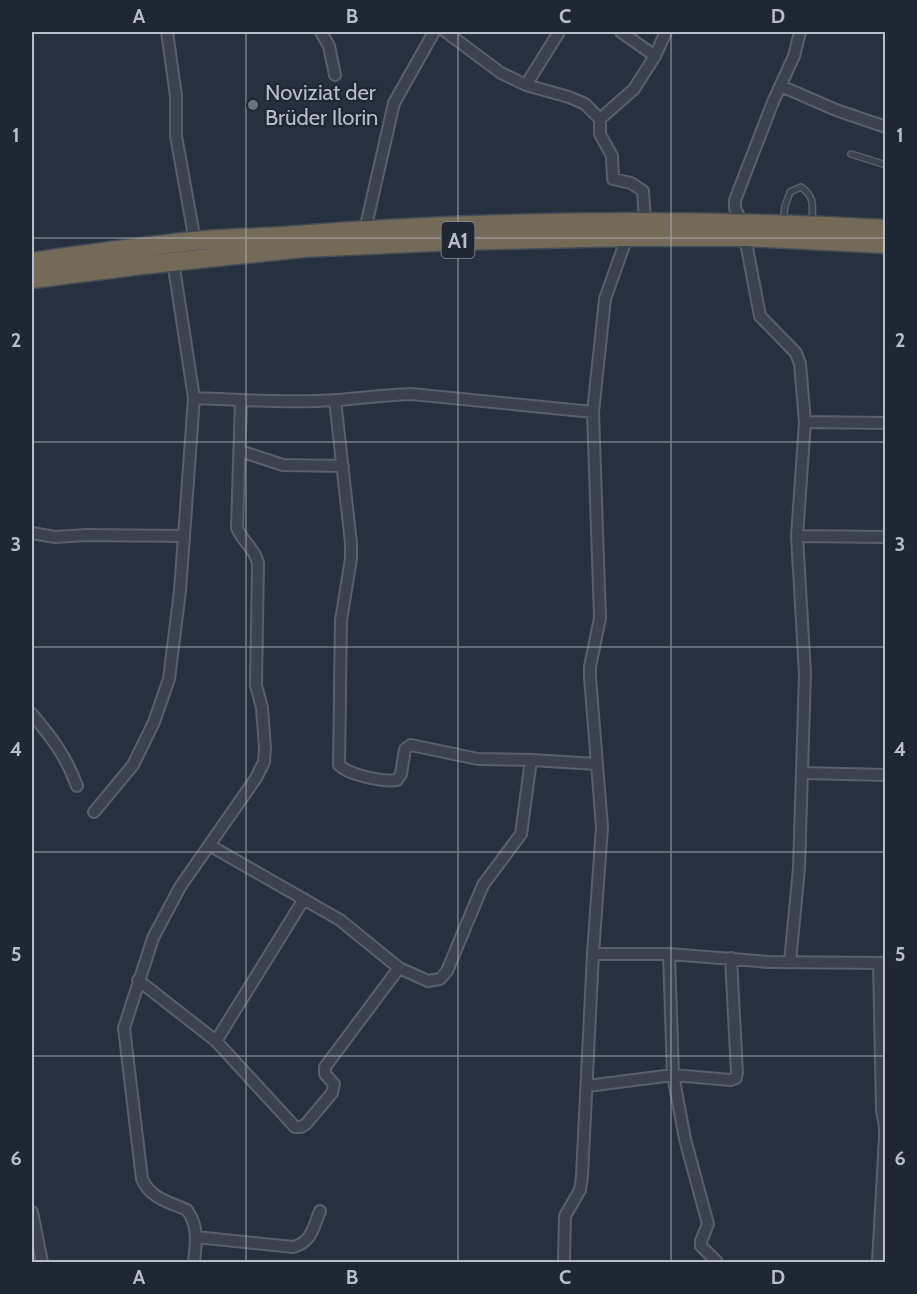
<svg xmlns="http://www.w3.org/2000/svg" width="917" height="1294" font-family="Cabin,sans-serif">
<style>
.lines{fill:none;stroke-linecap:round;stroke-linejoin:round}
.lane-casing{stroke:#58606c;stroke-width:8}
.street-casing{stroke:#58606c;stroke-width:14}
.highway-casing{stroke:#454d59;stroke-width:21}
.lane{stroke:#3b424e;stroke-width:5}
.street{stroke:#3b424e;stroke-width:10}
.highway{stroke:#736a58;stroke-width:18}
.grid{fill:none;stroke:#b7bdc9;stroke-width:1.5;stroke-opacity:0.55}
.worship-dot{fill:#6b7280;stroke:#1f2733;stroke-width:2}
.labels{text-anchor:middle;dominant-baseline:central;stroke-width:4.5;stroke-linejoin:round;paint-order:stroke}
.shield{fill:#1f2733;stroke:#89909c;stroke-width:1.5}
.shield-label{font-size:21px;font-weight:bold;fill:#b7bdc9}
.poi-label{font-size:22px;fill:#b7bdc9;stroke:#1f2733;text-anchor:start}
.neatline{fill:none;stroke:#b7bdc9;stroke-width:2}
.grid-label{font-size:20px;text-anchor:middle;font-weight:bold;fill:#b7bdc9}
</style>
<rect width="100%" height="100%" fill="#27303e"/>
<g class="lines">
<g class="lane-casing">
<path id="lane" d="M851,154L886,165
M783,222L785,206L790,192L801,187C816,198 812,206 812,223"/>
</g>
<g class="street-casing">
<path id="street" d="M167,32L176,96V136L195,241
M321,32L329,46L335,75
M446,32L501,73L526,85L569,97L585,104L600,119V134L612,156L613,179L631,183L643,191L645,222
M621,32L655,56
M526,85L559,32
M781,86L836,110L886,127
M600,119L634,89L655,56L666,32
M742,223L735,208V200L773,102L794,56L800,32
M365,230L394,103L434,32
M745,237L760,316L796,353L800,364L805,422L797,536L805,674L799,868L790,962
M194,398C241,400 290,403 337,400C362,398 386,395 411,394L593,412
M335,400L351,543V559L341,620L339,765C349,775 382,782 397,780L401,774L405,749L411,745L478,759L531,760L597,764
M805,422L886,423
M240,451L283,465L343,466
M32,533L55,537L86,535L184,536
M797,536L886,537
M32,714C52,738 66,756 77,786
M802,773L886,775
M94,812L133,765L154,722L169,679L180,591L194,398L173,261
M209,845L340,920L399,968L428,981L440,979L447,971L483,885L521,834L531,760
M593,954H669L769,962L885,963
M669,954L673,1075L685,1139L708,1224L701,1241V1246L717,1262
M138,980L216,1041L295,1127H301L306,1124L332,1093L334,1084L325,1074V1067L399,968
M216,1041L304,899
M587,1086L673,1075L731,1080L736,1078L737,1073L731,958
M32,1212L42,1262
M196,1237L293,1247C312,1242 313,1228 320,1211
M194,1262C196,1243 199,1227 187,1210C169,1202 150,1198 142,1179L124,1028L153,938L180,887L256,778L264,762L265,748L262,708L256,685L258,563C254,547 244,544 237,528L241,400
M564,1262L565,1216L580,1190L582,1176L593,954L602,827L590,677V667L600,618L593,412L605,299L627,237
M878,1262L885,1137V1126L882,1111L879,963"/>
</g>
<g class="highway-casing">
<path id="highway" d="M32,262C85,254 139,247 193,241C223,238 254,238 284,236C484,220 685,218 886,229
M32,279L142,265L303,248L454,241L627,237H745L886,244"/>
</g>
<use href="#lane" class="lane"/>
<use href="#street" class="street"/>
<use href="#highway" class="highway"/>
</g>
<path class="grid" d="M246,32V1262M458,32V1262M671,32V1262M32,238H886M32,442H886M32,647H886M32,852H886M32,1056H886"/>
<circle class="worship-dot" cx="253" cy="105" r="6"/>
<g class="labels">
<rect class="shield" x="441.5" y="222" width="33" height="36" rx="4.5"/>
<g class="shield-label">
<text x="458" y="240">A1</text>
</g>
<g class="poi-label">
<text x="265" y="92">Noviziat der<tspan x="265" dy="25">Brüder Ilorin</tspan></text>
</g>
</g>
<rect width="917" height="1294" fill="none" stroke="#1f2733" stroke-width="66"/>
<rect x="33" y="33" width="851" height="1228" class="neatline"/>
<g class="grid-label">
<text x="139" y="23">A</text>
<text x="352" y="23">B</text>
<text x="565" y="23">C</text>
<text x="778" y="23">D</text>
<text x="16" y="142">1</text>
<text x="900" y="142">1</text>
<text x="16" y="347">2</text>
<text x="900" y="347">2</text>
<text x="16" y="551">3</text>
<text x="900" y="551">3</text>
<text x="16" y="756">4</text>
<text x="900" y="756">4</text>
<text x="16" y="961">5</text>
<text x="900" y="961">5</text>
<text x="16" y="1165">6</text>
<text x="900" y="1165">6</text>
<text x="139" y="1284">A</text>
<text x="352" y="1284">B</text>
<text x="565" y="1284">C</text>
<text x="778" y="1284">D</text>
</g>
</svg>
